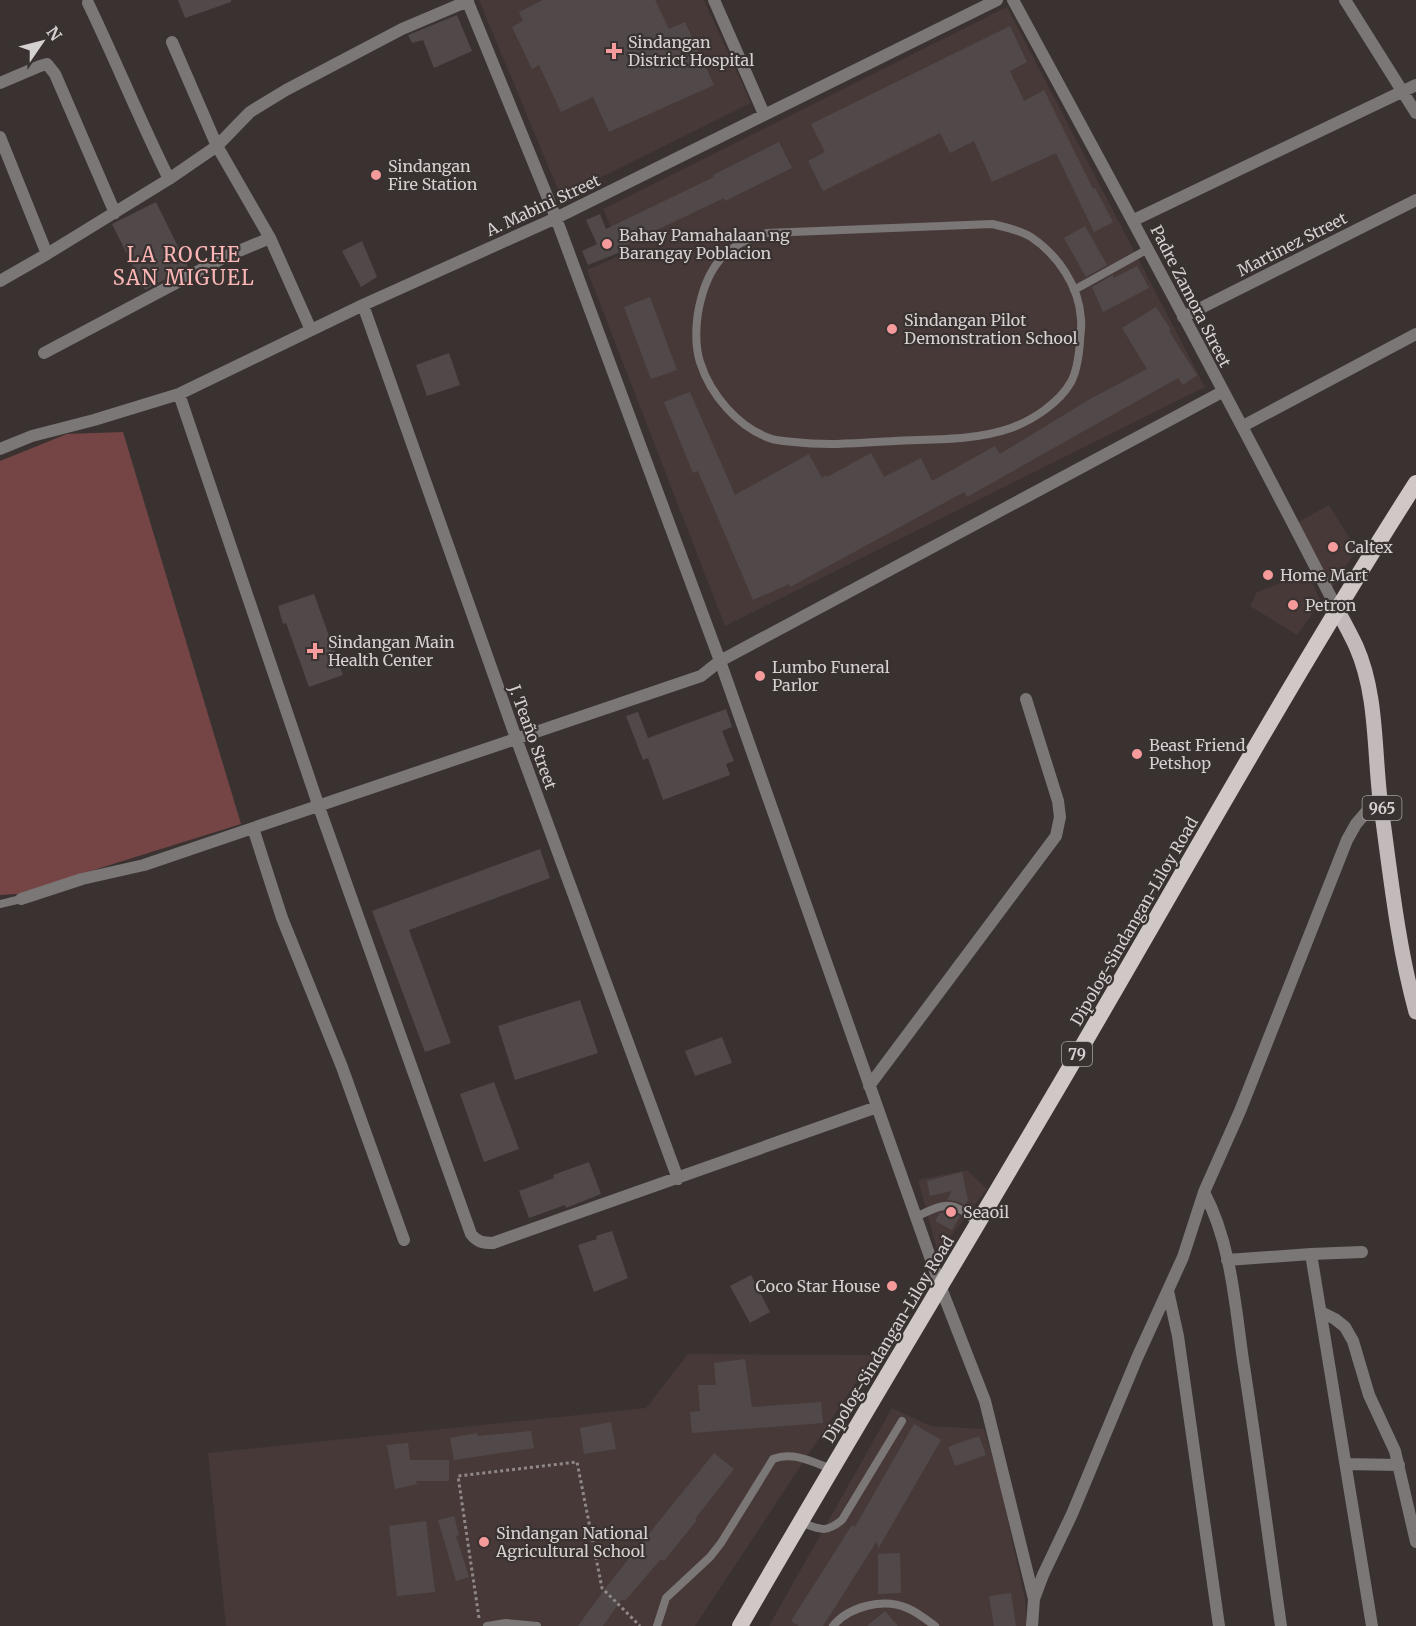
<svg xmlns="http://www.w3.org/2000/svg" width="1416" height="1626" font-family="Merriweather,serif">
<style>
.built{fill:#483939}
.green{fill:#754546}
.building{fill:#514949}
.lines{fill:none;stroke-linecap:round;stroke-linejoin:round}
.path{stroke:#8e8887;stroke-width:3;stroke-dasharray:3 3;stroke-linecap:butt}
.service{stroke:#7b7777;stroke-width:8}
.minor{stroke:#7b7777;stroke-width:12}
.tertiary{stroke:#7b7777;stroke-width:12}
.primary{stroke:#c2baba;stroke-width:15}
.trunk{stroke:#d0c8c7;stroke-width:16}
.poi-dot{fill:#f59b9b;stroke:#393231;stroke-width:2}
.labels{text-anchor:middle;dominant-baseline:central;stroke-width:4.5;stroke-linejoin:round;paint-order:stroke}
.shield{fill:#393231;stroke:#a7a1a1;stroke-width:1.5}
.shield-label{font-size:15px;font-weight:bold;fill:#d6d1d1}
.poi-label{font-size:16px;fill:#d6d1d1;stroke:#393231;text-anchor:start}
.street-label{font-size:16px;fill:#d6d1d1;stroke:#393231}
.quarter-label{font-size:20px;letter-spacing:1.5px;fill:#fbb6b5;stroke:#393231}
</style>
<rect width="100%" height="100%" fill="#393231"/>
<path class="built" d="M479,0H704L751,103L561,197Z
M1007,7L1205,387L725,626L587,270L623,254L603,209Z
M1329,505L1357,550L1331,589L1298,522Z
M1308,572L1321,602L1297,635L1250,606L1257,592Z
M967,1170L987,1189L938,1253L918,1180Z
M688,1354L874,1355L695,1626H226L208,1453L646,1408Z
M892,1408L931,1426L984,1429L999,1480L1025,1599L1027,1626H769Z"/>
<path class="green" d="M123,432L241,824L17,894L0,895V461L67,434Z"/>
<path class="building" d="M178,0H231V2L185,18Z
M543,0H655L669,29L685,22L714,85L609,132L593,97L561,112L539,65L532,69L512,27L523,21L519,12Z
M457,15L472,51L434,68L423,40L412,43L408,35Z
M1010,26L1027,62L1010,71L1024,101L1044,90L1093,189L1095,188L1113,222L1094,232L1056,153L992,182L974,141L950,153L940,133L823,191L808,161L825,152L811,124Z
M779,142L792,168L725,201L724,198L619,248L621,252L588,265L582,251L597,244L586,220L600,214L606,229L714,177L713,175Z
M156,202L188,267L145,290L112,224Z
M1085,226L1107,265L1086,277L1064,238Z
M362,241L377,277L361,287L342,251Z
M1137,266L1149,288L1103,312L1092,287L1113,275L1114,278Z
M650,297L677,370L651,379L624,307Z
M1156,307L1171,330L1169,331L1197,375L1183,385L1178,378L967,497L964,492L790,587L789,584L753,600L698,471L693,473L664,402L690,392L735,495L809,454L822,478L826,475L827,477L871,453L884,477L921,458L932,481L995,446L1000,454L1090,399L1147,369L1122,328Z
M449,353L460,385L427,396L416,365Z
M314,594L343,675L309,687L286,623L283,624L278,606Z
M726,709L732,727L722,731L734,761L726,764L730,775L663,800L648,758L643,760L626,716L638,712L648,738Z
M540,849L550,878L409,930L451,1043L425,1052L372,911Z
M580,1000L598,1053L515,1080L498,1026Z
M722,1037L732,1063L695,1076L685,1051Z
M494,1082L519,1149L484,1162L460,1094Z
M589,1162L601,1194L566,1208L565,1205L529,1218L519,1191L554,1178L553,1175Z
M962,1172L968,1200L965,1205L956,1201L947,1200L952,1191L930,1196L927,1181Z
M940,1213L948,1212L960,1216L952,1230L935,1221Z
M612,1231L628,1278L594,1292L578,1245L597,1239L596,1236Z
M751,1275L770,1312L750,1323L730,1286Z
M745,1359L752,1407L821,1402L823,1423L692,1433L690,1412L700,1411L698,1385H716L714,1363Z
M611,1422L616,1449L584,1454L580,1428Z
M914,1424L941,1440L878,1549L877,1541L823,1626H799L791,1621L852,1525L855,1527Z
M531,1431L534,1448L454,1460L450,1438L477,1433V1436Z
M979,1436L986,1455L955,1466L948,1447Z
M408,1443L410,1460H449V1481H416L417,1484L395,1489L387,1445Z
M714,1453L734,1469L695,1519L697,1520L664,1561L661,1559L625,1601L622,1599L603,1626H578L607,1586Z
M454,1516L459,1535L456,1536L469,1577L456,1581L438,1520Z
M426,1521L435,1592L397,1596L389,1526Z
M900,1553L901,1593L878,1594V1554Z
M1011,1593L1016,1626H994L989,1596Z
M885,1611L898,1626H867Z"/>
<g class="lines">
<path class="path" d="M479,1618L458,1476L577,1462L602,1588L640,1626"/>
<path class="service" d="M992,224C1005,227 1020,230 1031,237C1058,255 1079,286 1081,319C1082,327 1080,335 1080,342C1079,354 1077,371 1071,382C1059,403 1033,420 1011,428C974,441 932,439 894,441C860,443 827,446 794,442C787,441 778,441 772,439C738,428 710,394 700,362C694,343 696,317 701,299C711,261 730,243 767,233Z
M1074,290L1148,249
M0,904L21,899
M916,1217C943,1204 955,1198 977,1224
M800,1522C819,1529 825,1534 842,1520L902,1421
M487,1626L506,1623L537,1626
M657,1626L666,1598L710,1557L721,1543L773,1459C793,1451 813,1462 831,1469
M833,1626C849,1606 884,1598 907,1608C917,1612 927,1620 935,1626"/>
<path class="minor" d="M467,0L556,218L720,661L941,1288L985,1401L1034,1599
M714,0L764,114
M1345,0L1416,113
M88,3C116,61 140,121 169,179
M172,42L217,146L270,238L311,330
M0,83L40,66L47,64L55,74L115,213
M0,137L47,254
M1134,220L1416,85
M0,281L47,254L169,179L217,146L250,112L286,90L402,29L468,1
M363,305L516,738L678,1179
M1183,317L1416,200
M44,353L227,256L270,238
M179,394L319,807L471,1234C477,1242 483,1243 493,1243L877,1107
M1243,426L1416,334
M0,449L32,436L94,420L179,394L363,305L556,218L997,0
M253,828L282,918L342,1067L404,1240
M21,899L82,879L144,865L701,676L720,661L1222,392
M869,1086L1056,836L1060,817L1058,801L1026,699
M1204,1192C1231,1243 1235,1304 1243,1360C1257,1448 1268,1537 1281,1626
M1311,1254L1362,1252
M1227,1260L1311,1254L1372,1626
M1168,1291L1178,1336L1219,1626
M1321,1312L1335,1319L1345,1327L1353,1341L1369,1395L1395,1451L1416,1542
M1346,1464L1399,1465
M1032,1626L1034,1599L1043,1575L1072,1514L1137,1358L1183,1257L1204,1192L1240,1111L1347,840L1356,824L1380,796"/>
<path class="tertiary" d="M1013,0C1123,202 1232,404 1337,609"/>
<path class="primary" d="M1337,609C1343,621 1350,633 1356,646C1377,693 1374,748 1380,799C1390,870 1397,943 1416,1012"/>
<path class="trunk" d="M740,1626C850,1435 965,1247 1076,1057C1188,865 1296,671 1416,483"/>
</g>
<g class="poi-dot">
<path d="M611 42h6v6h6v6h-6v6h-6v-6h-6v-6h6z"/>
<circle cx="376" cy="175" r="6"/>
<circle cx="607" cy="244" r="6"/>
<circle cx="892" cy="329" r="6"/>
<circle cx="1333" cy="547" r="6"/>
<circle cx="1268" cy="575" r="6"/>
<circle cx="1293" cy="605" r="6"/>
<path d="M312 642h6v6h6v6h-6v6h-6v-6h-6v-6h6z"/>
<circle cx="760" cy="676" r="6"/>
<circle cx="1137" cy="754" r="6"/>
<circle cx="951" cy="1212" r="6"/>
<circle cx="892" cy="1286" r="6"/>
<circle cx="484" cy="1542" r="6"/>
</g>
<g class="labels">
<g class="shield">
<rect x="1362.5" y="796" width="39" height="24" rx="4.5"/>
<rect x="1062" y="1042" width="30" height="24" rx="4.5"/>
</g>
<g class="shield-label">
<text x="1382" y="808">965</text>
<text x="1077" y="1054">79</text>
</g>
<g class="poi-label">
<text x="628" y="42">Sindangan<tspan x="628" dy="18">District Hospital</tspan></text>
<text x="388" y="166">Sindangan<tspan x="388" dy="18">Fire Station</tspan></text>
<text x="619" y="235">Bahay Pamahalaan ng<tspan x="619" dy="18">Barangay Poblacion</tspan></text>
<text x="904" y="320">Sindangan Pilot<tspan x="904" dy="18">Demonstration School</tspan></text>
<text x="1345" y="547">Caltex</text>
<text x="1280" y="575">Home Mart</text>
<text x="1305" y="605">Petron</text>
<text x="328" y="642">Sindangan Main<tspan x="328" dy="18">Health Center</tspan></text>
<text x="772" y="667">Lumbo Funeral<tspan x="772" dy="18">Parlor</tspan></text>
<text x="1149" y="745">Beast Friend<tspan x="1149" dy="18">Petshop</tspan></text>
<text x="963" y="1212">Seaoil</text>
<text x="880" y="1286" text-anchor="end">Coco Star House</text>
<text x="496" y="1533">Sindangan National<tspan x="496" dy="18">Agricultural School</tspan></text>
</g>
<g class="street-label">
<text transform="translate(543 205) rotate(-25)">A. Mabini Street</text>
<text transform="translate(1292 244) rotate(-27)">Martinez Street</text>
<text transform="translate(1191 296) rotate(63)">Padre Zamora Street</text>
<text transform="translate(533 737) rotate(70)">J. Teaño Street</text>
<text transform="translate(1134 921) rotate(-60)">Dipolog-Sindangan-Liloy Road</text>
<text transform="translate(888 1339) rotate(-59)">Dipolog-Sindangan-Liloy Road</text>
</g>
<g class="quarter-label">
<text x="184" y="254">LA ROCHE<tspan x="184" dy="23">SAN MIGUEL</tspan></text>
</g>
</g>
<g transform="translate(42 42) rotate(55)" stroke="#393231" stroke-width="4.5" paint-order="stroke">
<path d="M0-4.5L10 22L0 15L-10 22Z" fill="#d6d1d1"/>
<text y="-9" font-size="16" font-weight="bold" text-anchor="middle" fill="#d6d1d1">N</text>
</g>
</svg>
